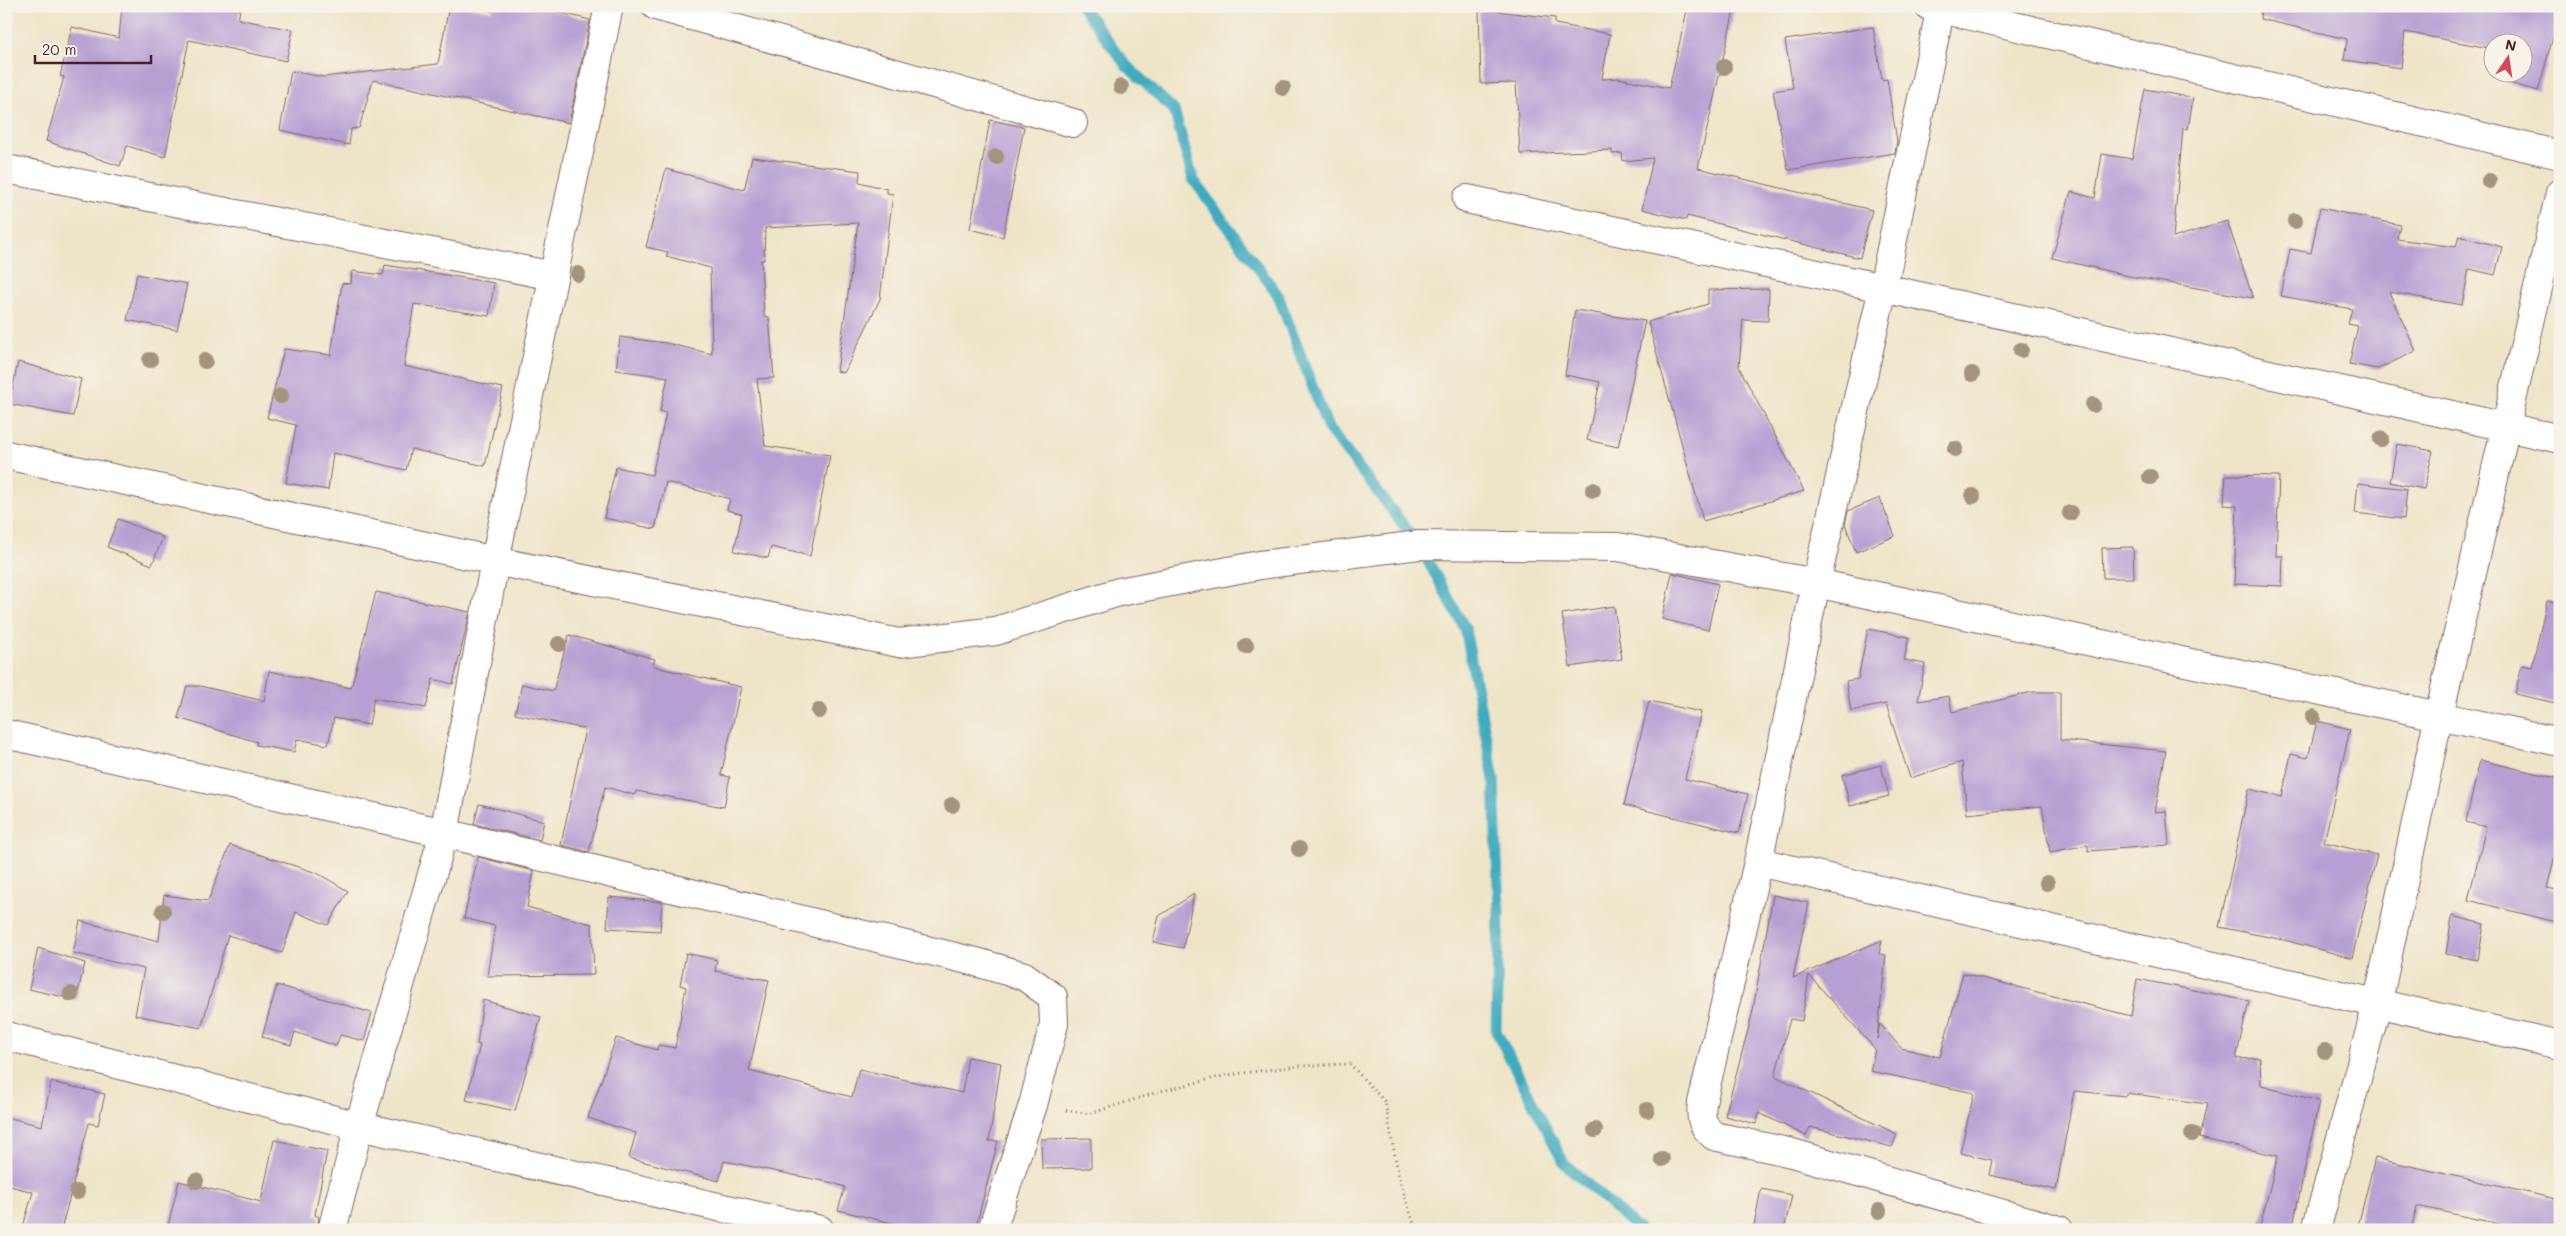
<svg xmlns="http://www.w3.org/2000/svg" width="2566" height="1236" font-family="Mali,sans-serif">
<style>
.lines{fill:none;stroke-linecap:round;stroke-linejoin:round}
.stream{stroke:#3faabe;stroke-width:11}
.building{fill:#b6a0d3}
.minor-casing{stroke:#836462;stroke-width:30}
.path{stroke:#836462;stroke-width:3;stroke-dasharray:1 4;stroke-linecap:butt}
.minor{stroke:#fff;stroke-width:28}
.tree{fill:#a4947d}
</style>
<rect width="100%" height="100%" fill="#f7f3e8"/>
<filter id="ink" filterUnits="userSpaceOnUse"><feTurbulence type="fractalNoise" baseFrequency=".02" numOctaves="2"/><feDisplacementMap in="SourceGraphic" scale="10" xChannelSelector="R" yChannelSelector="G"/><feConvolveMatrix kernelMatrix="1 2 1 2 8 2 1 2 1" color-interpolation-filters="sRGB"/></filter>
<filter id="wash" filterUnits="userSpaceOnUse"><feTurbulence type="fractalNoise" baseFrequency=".0096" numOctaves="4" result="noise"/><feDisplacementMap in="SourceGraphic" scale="20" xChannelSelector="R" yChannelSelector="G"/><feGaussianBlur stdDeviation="1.12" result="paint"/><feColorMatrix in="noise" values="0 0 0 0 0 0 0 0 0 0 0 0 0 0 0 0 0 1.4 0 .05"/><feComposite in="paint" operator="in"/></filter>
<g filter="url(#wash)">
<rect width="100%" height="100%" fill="#eee5c9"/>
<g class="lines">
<path class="stream" d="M1082,6L1125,64L1174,110L1193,179L1278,295L1328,428L1419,545L1465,628L1494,779L1499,911L1496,1031L1564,1163L1639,1230"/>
</g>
<g id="blocks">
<path class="building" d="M122,6H241L238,19L293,30L286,61L189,40L165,157L127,146L120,166L46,141L64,77L60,76L72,27L119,38Z
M449,6H465L492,11L493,6H534L590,20L569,123L373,80L359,128L351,129L349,145L280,130L291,71L323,77L438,64Z
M1688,6H1735L1698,168L1872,210L1860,258L1687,216L1686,220L1642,209L1653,158L1623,161L1622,153L1612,154V150L1520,154L1516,83L1481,84L1479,9L1555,18V24L1610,34L1602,79L1618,78L1669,88Z
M2261,6H2560V12L2538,91L2509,83L2512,72H2524V42H2494V49L2405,32L2401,68L2344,60L2347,39L2260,19Z
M1873,27L1882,80L1887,79L1897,141L1895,153L1788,170L1773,91L1793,88L1785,40Z
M2145,89L2193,98L2188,129L2183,128L2173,238L2227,221L2253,298L2129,276L2052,258L2071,192L2095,198L2102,154L2132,159Z
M990,120L1024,127L1003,237L970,229Z
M752,157L860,171L859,182L887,189V193L893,194L880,299L844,373L837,371L858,223L765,228L764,260H761L764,316L769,317L774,378L757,379L765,446L830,455L810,556L771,547L768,558L734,551L742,514L727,510L730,499L666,482L655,529L604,518L616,467L652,475L666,413L660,411L668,377L616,370L620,337L666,343L712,354L710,268L666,256L668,252L646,247L666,169L744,190Z
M2320,208L2400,225L2397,239L2456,247L2459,236L2502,247L2495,275L2469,269L2462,305L2389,292L2416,351L2378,369L2349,364L2358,326L2348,324L2352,309L2281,296L2290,249L2311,253Z
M385,265L494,283L489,316L414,304L404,366L503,388L485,466L411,449L406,470L333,453L328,490L286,483L296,425L267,418L284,349L331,355L342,283L351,284L352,271L383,275Z
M137,274L187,284L177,330L127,320Z
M1769,289L1768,321L1743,320L1739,367L1804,491L1703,521L1648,322L1708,304V290Z
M1575,310L1645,321L1618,447L1587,440L1600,382L1565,375Z
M18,362L81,379L73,416L9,404Z
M2397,444L2433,451L2424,489L2390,482Z
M2226,475L2279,476L2276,556H2283L2282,586L2234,584L2237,506L2224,505Z
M2358,483L2407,489L2404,519L2355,513Z
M1880,498L1895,536L1856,552L1845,524L1848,511Z
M118,519L163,537L152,565L107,547Z
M2133,547L2134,578H2103L2102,548Z
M1672,573L1718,584L1708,630L1662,619Z
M376,592L470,612L453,684L433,679L426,708L374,698L369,725L334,718L328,745L297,739L294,752L256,745L257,742L178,718L187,686H200L264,701L269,671L351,688Z
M2547,601L2560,602V704L2515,694L2522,665L2532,667Z
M1614,606L1622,659L1570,667L1562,614Z
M1868,629L1909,637L1904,660L1925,664L1918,701L1949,696L1952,712L2032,692H2060V740L2166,751L2155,812L2166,811L2169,845L2088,851V845L2050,852L2042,806L1967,814L1962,762L1910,778L1886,704L1851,711L1846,681L1858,679Z
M569,635L655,659L653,665L660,668L741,687L721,775L730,777L724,807L636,791L635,795L605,787L589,852L561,845L585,729L515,714L522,684L553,691Z
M1649,701L1701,712L1685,779L1748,794L1739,833L1624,805Z
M2317,721L2350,729L2324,842L2377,855L2352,958L2284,940L2219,927L2249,789L2282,797L2291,754L2308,758Z
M2480,760L2560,779V835L2547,888L2560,891V923L2468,900L2486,827L2466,822Z
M1881,765L1889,796L1850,806L1842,775Z
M479,804L544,821L540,840L474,824Z
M230,845L317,873L348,891L328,925L296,912L282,953L228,935L201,1028L135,1015L144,969L73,953L80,921L159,941L164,895L208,901Z
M478,857L534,871L527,907L592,924L594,975L487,976L495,926L464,918Z
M1194,894L1183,948L1153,942L1159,916Z
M1773,895L1809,903L1793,978L1882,940L1879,954L1886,955L1877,1039L1880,1024L1901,1048L1940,1057L1963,973L2131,1016L2137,979L2249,1001L2236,1059L2260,1058L2261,1086L2319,1101L2292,1230H2259L2278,1156L2199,1138L2207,1104L2126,1093V1096L2074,1091L2056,1190L1989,1175L1992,1160L1960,1153L1974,1093L1870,1071L1875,1049L1809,975L1802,1021L1790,1019L1775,1076L1897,1134L1892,1147L1810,1127L1806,1136L1759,1113L1756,1124L1725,1116L1752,1015Z
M609,897L662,902L660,931L607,928Z
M2452,916L2484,924L2478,960L2446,954Z
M38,948L85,963L76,1000L29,989Z
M686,953L717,960L715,971L769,980L749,1071L852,1097L859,1069L962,1093L968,1057L1001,1063L989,1141H998L975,1230H921L838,1210L845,1187L833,1183L724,1161L719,1181L629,1158L636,1133L588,1118L616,1038L657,1050L658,1045L675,1048L686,987L680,985Z
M277,985L372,1013L364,1041L340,1035L336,1046L295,1032L291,1045L262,1037Z
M483,1000L541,1017L515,1111L466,1100L480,1045L477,1044Z
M51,1082L105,1094L98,1125L89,1123L61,1230H22L33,1192L6,1185V1117L42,1126Z
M1091,1138V1168L1042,1169L1041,1139Z
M274,1140L327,1151L315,1215L319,1217L317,1230H167L179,1181L261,1202Z
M2375,1158L2560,1200V1230H2526L2417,1206L2411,1230H2357Z
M1761,1189L1792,1195L1784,1230H1753Z"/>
</g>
</g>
<g filter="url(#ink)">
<use href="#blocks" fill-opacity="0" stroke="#836462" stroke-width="1"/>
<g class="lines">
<g class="minor-casing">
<path id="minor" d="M656,6L1073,123
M1929,6L2560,155
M1941,6L1883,288L1816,583L1758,862L1702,1103C1700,1118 1702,1126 1714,1136L1792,1153L2059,1230
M6,169L554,276
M1467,199L1883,288L2560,439
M6,455L495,561L899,643L996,631L1119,592L1260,565L1419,545L1618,547L1816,583L2560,742
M6,734L444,833L976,962L1024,976L1053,997L1054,1024L1033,1105L992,1230
M1758,862L2560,1045
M6,1036L359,1126L820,1230
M332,1230L359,1126L444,833L495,561L609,6
M2316,1230L2378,1001L2439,715L2560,193"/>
</g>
<path class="path" d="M1066,1110L1089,1114L1161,1091L1228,1075L1298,1066L1350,1064L1385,1102L1399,1178L1416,1230"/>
<use href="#minor" class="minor"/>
</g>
<g class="tree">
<circle cx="1724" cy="67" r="8"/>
<circle cx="1121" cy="87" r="8"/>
<circle cx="1283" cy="88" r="8"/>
<circle cx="996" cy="157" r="8"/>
<circle cx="2489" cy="181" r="8"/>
<circle cx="2295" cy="221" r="8"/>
<circle cx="578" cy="274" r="8"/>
<circle cx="2021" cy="350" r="8"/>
<circle cx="150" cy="360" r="8"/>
<circle cx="205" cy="361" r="8"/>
<circle cx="1972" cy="374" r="8"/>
<circle cx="281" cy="396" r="8"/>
<circle cx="2093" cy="405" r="8"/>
<circle cx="2381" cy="439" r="8"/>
<circle cx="1955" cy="449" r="8"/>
<circle cx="2150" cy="477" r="8"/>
<circle cx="1593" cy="490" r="8"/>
<circle cx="1973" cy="496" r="8"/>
<circle cx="2070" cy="513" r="8"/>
<circle cx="559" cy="644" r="8"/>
<circle cx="1246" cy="646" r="8"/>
<circle cx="819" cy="711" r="8"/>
<circle cx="2313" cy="717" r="8"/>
<circle cx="952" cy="805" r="8"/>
<circle cx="1299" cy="849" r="8"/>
<circle cx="2047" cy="883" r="8"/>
<circle cx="163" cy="911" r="8"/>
<circle cx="71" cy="994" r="8"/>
<circle cx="2325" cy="1051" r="8"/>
<circle cx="1647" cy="1110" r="8"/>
<circle cx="1595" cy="1130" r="8"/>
<circle cx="2192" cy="1134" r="8"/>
<circle cx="1662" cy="1159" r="8"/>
<circle cx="196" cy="1181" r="8"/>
<circle cx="77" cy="1192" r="8"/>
<circle cx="1879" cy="1211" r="8"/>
</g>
</g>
<rect width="2566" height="1236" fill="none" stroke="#f7f3e8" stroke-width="25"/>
<g transform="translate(2508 58) rotate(13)"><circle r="24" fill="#f7f3e8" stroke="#b29e9c"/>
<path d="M0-4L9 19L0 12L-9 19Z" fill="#d1495b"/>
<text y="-8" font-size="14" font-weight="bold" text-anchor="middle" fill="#4a1f2b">N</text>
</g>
<path d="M35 55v8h116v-8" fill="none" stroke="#4a1f2b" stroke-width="2.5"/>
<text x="42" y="55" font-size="15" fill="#4a1f2b" stroke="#f7f3e8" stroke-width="4" paint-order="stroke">20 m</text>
</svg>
